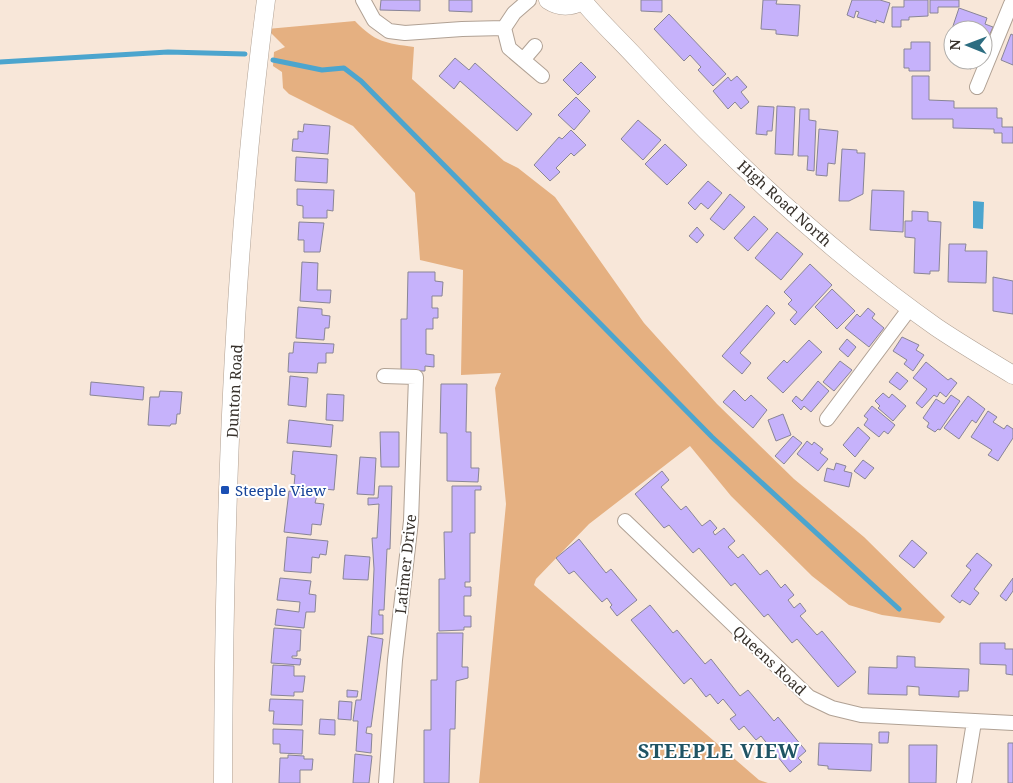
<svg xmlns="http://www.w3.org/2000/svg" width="1013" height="783" font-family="'Noto Serif',serif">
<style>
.green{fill:#e5b081}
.water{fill:#4ca5ce}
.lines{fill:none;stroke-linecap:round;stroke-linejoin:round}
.stream{stroke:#4ca5ce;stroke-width:5}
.building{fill:#c6b2fb;stroke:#898596}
.minor-casing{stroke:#b0a194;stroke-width:16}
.tertiary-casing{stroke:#b0a194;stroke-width:19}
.minor{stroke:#fff;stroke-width:14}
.tertiary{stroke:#fff;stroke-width:18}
.transit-dot{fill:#1a4fb4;stroke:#fff;stroke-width:2}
.labels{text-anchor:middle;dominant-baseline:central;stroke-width:4;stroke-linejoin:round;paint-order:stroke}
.street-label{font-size:15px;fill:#37312b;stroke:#fff}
.transit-label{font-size:15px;fill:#164399;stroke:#fff;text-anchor:start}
.district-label{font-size:20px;font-weight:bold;letter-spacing:1px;fill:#205464;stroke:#fff}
</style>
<rect width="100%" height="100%" fill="#f8e7d9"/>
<path class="green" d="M355,21C375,42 385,43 414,47L412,79L504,161L518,168L555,197L644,323L717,404L794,479L864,537L945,617L940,623L882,615L849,605L812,576L731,496L690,446L589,524L536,579L534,585L759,780L768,783H479L506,504L495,388L501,373L461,375L463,270L420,260L415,193L353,126L289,94L283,88L282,72L273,66L274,52L285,47L267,29Z"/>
<path class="water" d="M973,201L984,202L983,229L973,228Z"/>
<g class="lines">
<path class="stream" d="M273,60L322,70L344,68L361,81L712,437L899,609
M0,62L168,52L245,54"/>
</g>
<path class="building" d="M381,0H420V11L380,10Z
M449,0H472V12L449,11Z
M641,0H662V12L641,11Z
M763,0H777L776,4L800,5L798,36L776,34V30L761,29Z
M852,0H880L890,3L884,23L876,20V23L857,17L859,12L856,11L854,18L847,15Z
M904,0H928V16L909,17V20H901V27H892V7H904Z
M930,0H959V7H938V13H930Z
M959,8L987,18L985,24L993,27L986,43L983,42V30L952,29Z
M669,14L726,74L713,86L698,70L701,67L690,55L684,61L654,29Z
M1011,34L1013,35V65L1001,60Z
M911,42H930V71H909V68H904V49H911Z
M455,58L469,70L475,63L532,114L517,131L460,81L454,89L439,76Z
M964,60H975L971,69L962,66Z
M581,62L596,77L578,95L563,80Z
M737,76L747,87L741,92L749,102L741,109L735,102L728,109L713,91L728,77L731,81Z
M912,76H929V100L954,101V108H997V118H1002V127H1013V143H1002V133H994V129L953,128V119H912Z
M576,97L590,111L574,130L558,115Z
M758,106L774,107L772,131H767V135L756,134Z
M777,106L795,107L793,155L775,154Z
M800,109H809V120L816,121L814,171L807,170L808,156H798Z
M638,120L661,140L643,160L621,139Z
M304,124L330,126L328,154L292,151L293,139H298V131L303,132Z
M819,129L838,131L835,164L828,163L827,176L816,175Z
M571,130L586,145L574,156L571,153L556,168L560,172L550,181L534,165L559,137L562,139Z
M665,144L687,165L667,185L645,164Z
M842,149L857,150V153H865L863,194L849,201H839Z
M296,157L328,159L327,183L295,181Z
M708,181L722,193L708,209L701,203L695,210L688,203Z
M297,189L334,190L333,211L327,210V218H303V206L297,205Z
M872,190L904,191L903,232L870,230Z
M730,194L745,207L724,230L710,219Z
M912,211L928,212V221L941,222L939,271H930V274L914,273L915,238L905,237V221H912Z
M754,216L768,229L748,251L734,238Z
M299,222L324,223L320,252H304V240H298Z
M697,227L704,235L697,243L689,236Z
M777,232L803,254L781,280L755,258Z
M949,244H966L965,251H987L986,283L948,282Z
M302,262L318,263L317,290H331L330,303L300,301Z
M810,264L832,285L795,325L790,320L797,312L788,304L792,300L784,292Z
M408,272H435V281L443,282L442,296H432V308H438V318H433V329H426V354L434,355V367L425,366V371H401V319H407Z
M993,277L1013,281V314L993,311Z
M832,289L855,311L837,329L815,307Z
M767,305L775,313L740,353L751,363L742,374L722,356Z
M298,307L322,309V315L330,316L329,328H325L324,340L296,338Z
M868,308L875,314L872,318L884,328L869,347L845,328L857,314L860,317Z
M902,337L919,345L916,350L924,355L913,371L904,364L907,360L893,351Z
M847,339L856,347L848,357L839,349Z
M809,340L822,352L783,393L767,378L784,360L787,363Z
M294,342L334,344L333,353H326V363H318L317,373L288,372L289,353H293Z
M840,361L852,370L834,391L823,382Z
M926,362L948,380L951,378L957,383L946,397L940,392L937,397L934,395L922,408L916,403L927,389L913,378Z
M897,372L908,381L900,390L889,382Z
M290,376L308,378L306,407L288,405Z
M818,381L829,391L811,412L804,406L801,410L792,401L796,396L802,401Z
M91,382L144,387L143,400L90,395Z
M441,384H467L466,432H471V468H479L478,482L447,481V433H440Z
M734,390L745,401L751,395L767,410L753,428L723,402Z
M160,391L182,392L180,414H177L176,424H171L170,426L148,425L150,397H159Z
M883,393L889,398L892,394L906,406L893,421L878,408L880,406L875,401Z
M327,394L344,395L343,421L326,420Z
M951,395L960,401L940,430L938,429L935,432L927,427L929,423L923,418L936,399L944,404Z
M968,396L985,409L976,423L972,420L959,439L944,428Z
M872,406L895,425L888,434L884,431L879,437L864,425L868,419L864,416Z
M988,411L997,417L993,422L1004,429L1007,425L1013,429V438L998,461L988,455L992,450L971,437Z
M783,414L791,435L776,441L768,420Z
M289,420L333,425L331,447L287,443Z
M858,427L870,438L855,457L843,445Z
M380,432H399V467H381Z
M793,436L802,443L784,464L775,456Z
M807,441L812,445L814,442L823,449L820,453L828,459L818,471L797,454Z
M293,451L337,455L334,490L294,486L295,475L291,474Z
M360,457L376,458L374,495L357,494Z
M863,460L874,468L865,479L854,471Z
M836,463L846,466L844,471L852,473L849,487L824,481L827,468L834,470Z
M662,471L669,480L661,487L681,510L686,506L702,526L710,520L717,528L713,532L715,535L724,528L735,541L728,547L738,558L743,554L760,575L767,570L781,588L785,584L794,595L788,600L794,608L800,603L806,611L800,616L817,635L822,631L856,672L838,687L797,639L792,643L768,614L764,617L735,583L731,586L699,548L693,553L669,525L664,528L635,494Z
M379,486H392L390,549H387L384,610H379V615H383V634H371L374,569L372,538H377L379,504L368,505V498H378Z
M452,486H481V490H475V533H470V582H465V587H471V596H464V616H471V627H464V630L439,631V579H445L444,532H452Z
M289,491L317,495L315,503L324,504L321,525L312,524L311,535L284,532Z
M287,537L328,541L326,555L320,554L319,558L312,557L311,573L284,571Z
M579,539L606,573L611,569L637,600L617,616L610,607L612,605L607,598L602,602L574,571L569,574L556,558Z
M912,540L927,553L914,568L899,556Z
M977,553L992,565L974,589L979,593L970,605L962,600L960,603L951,596L971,570L966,566Z
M345,555L370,557L368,580L343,579Z
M280,578L311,581L309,594L316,595L315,612H306L304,628L275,625L277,609L299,612L300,602L277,600Z
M1013,578V591L1006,601L1000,596Z
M650,605L673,633L677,630L705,664L711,659L740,696L748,690L774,721L778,717L806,751L798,758L802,762L790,772L761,736L756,740L744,726L739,730L730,719L736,715L723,699L718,704L710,694L706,697L691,678L684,684L631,620Z
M274,628L301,630L300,651H297V656H292V658L301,659L300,665L271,663Z
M437,633H463L462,667H468V678L456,681L455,729H450L449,783H424V730H431V680H437Z
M368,636L383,639L371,727H367L366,733L372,734L371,753L356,751L358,721H353L356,700H361Z
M980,643H1005V649H1013V675L1006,674V665L980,664Z
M897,656L915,657V667L969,669L968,691H959V697L919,695V687L907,686V695L868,694L869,667L897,668Z
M273,665L294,666V676H305L303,692H294V696L271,695Z
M347,690L358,691L357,697H347Z
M270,699L303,700L302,725L273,724L274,711H269Z
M339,701L352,702L351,720L338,719Z
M320,719L335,720V735L319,734Z
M273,729L303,730L302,754L280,753V744H273Z
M879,732H889L888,743H879Z
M819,743L872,744L871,771L828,769V766L818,765Z
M1008,743H1013V783H1008Z
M909,745H937L936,783H909Z
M355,754L372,756L369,783H353Z
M288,755L304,756V759H313L312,770H300V783H279L280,758H288Z"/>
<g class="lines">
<g class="minor-casing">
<path id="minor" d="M363,0L374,20L389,31L405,33L462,29L504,28L514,13L529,0
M504,28L509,48L542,76
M523,60L535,46
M977,87L1011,4
M384,376L416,377L411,521L395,660L386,783
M827,419L910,308
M625,521L809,697L832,708L861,715L1013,723
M964,783L974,722"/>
</g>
<g class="tertiary-casing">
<path id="tertiary" d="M548,0C560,8 572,7 584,0
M583,1C600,22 621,41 640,62C729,158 828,251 936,327C961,344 987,359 1013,375
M223,783C224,522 232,259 266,0"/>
</g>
<use href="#minor" class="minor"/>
<use href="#tertiary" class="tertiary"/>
</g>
<rect class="transit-dot" x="220" y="485" width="10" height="10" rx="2.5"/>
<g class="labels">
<g class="street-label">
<text transform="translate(785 203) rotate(42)">High Road North</text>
<text transform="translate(234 391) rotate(-87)">Dunton Road</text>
<text transform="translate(405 564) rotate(-84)">Latimer Drive</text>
<text transform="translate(770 660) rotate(43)">Queens Road</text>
</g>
<g class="transit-label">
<text x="235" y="490">Steeple View</text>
</g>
<g class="district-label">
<text x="719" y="750">STEEPLE VIEW</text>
</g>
</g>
<g transform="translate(968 45) rotate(271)"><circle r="24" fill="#ffffff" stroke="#afadaa"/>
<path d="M0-4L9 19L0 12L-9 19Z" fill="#2c6d81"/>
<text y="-8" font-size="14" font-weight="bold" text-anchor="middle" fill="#37312b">N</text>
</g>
</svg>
